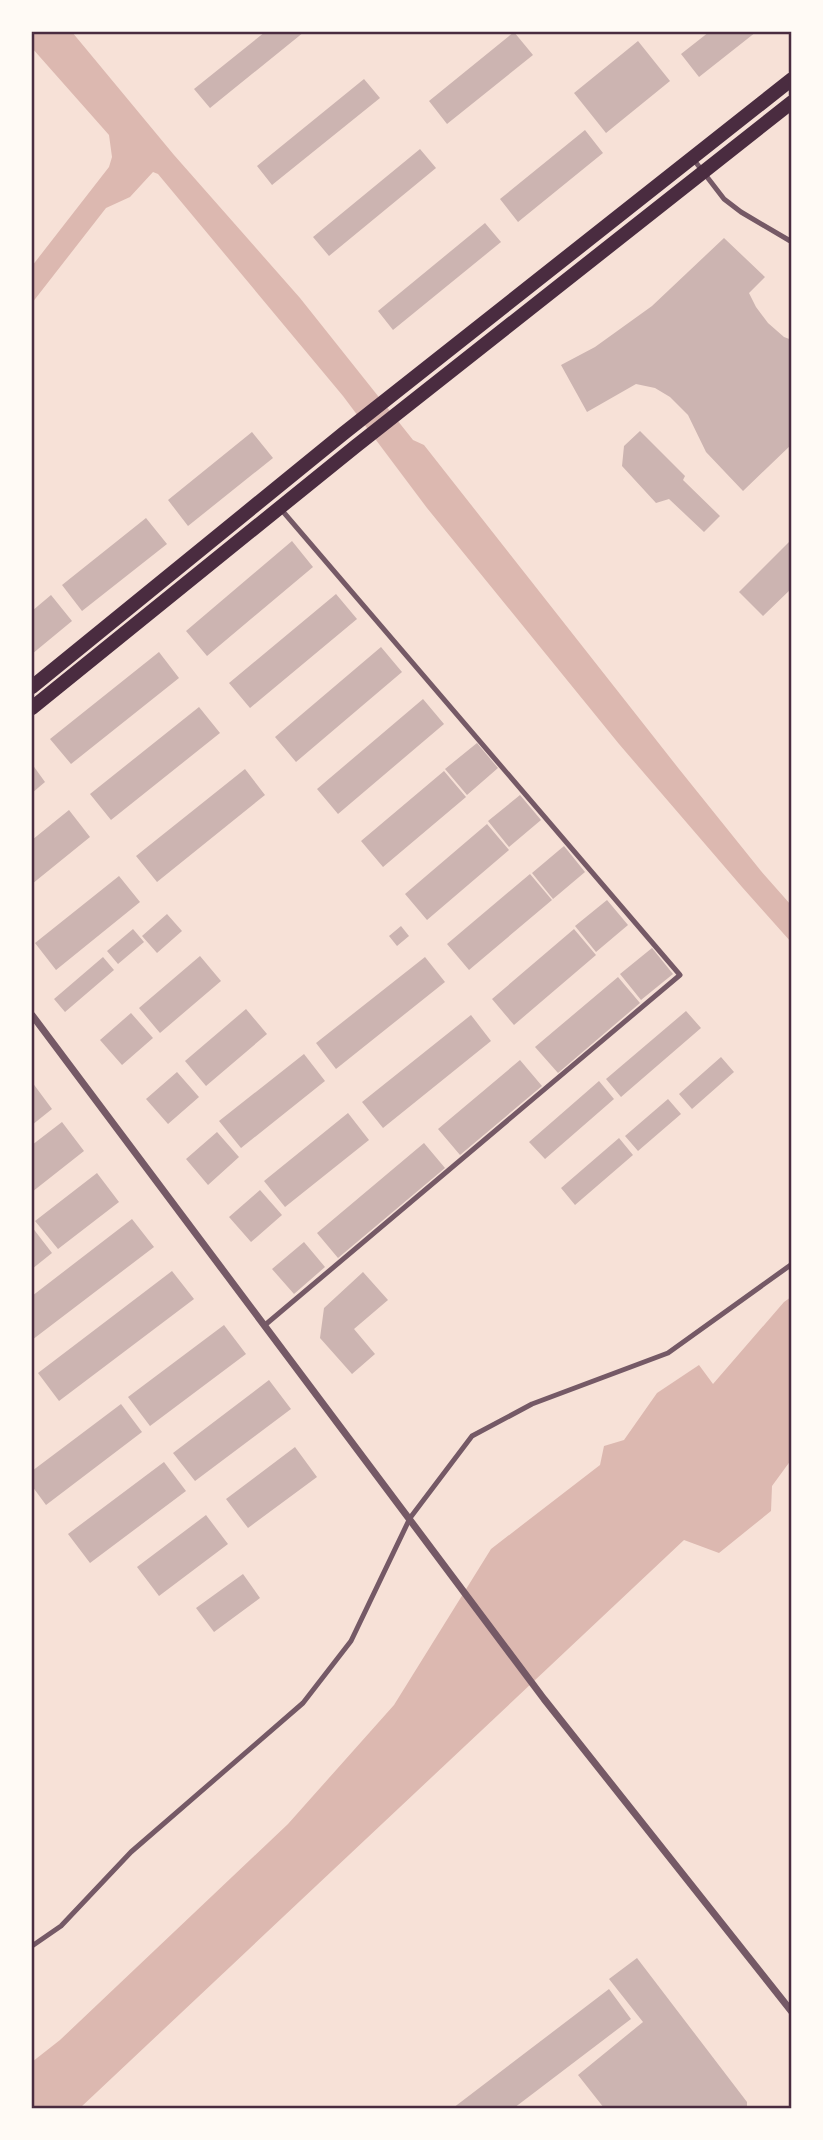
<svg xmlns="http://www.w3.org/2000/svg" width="823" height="2140" font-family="Commissioner,sans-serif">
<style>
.water{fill:#dcb8b0}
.building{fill:#ccb4b1}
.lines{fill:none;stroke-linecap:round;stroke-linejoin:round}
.service{stroke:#755966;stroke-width:5}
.minor{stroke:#755966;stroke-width:7}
.secondary{stroke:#4a2c40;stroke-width:14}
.neatline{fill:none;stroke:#4a2c40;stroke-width:2.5}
</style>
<rect width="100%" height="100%" fill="#f7e1d7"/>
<path class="water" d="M32,32H72L174,155L300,298L413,440L424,445L679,769L761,871L791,905V942L742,887L619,744L427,508L343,396L158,174L153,172L130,197L106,208L32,303V266L109,167L112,157L109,135L32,48Z
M791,1297V1460L772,1486L771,1511L719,1553L684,1540L80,2108H32V2062L60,2040L288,1824L394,1705L491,1549L600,1465L604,1446L624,1440L657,1393L699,1365L713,1384L784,1302Z"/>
<path class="building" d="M265,32H304L210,108L194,89Z
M514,32L533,55L447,124L429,101Z
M709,32H756L699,77L681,54Z
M638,41L670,81L606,133L574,93Z
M364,79L380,98L272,185L257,166Z
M585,130L603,153L518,222L500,199Z
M420,149L436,168L329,256L313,237Z
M485,223L501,242L393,330L378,311Z
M724,238L765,277L749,293L756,307L768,323L784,337L792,340V444L743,491L706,452L688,415L670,397L655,388L636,384L587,412L561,365L595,347L652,306Z
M640,431L685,476L683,480L720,516L704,532L669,499L656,503L622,466L624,446Z
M252,432L273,458L188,526L168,500Z
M146,518L167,544L82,611L62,585Z
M792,539V588L763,616L739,592Z
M292,541L313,567L207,656L186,631Z
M336,594L357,619L250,708L229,683Z
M51,595L72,621L32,654V611Z
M381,647L402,672L296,762L275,737Z
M159,652L179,678L71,764L50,739Z
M423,699L444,724L338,814L317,789Z
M199,707L220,733L111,820L90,794Z
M477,743L498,768L467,795L445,769Z
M32,764L45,782L32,793Z
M245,769L265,795L157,882L136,856Z
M444,771L466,797L383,867L361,841Z
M520,795L541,820L509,847L488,821Z
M69,810L90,837L32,884V840Z
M487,824L509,850L427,920L405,894Z
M564,846L585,872L553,899L532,873Z
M530,874L552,900L469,970L447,944Z
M119,876L140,902L56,970L35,943Z
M607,900L628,925L596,952L575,926Z
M167,914L182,931L157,953L142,936Z
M401,926L409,936L397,946L389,936Z
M133,929L144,942L118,964L107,951Z
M574,929L596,955L514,1025L492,999Z
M652,948L673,974L641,1000L620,974Z
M200,956L221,981L160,1033L139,1008Z
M103,957L114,970L65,1012L54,999Z
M425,957L445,982L336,1069L316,1043Z
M618,977L640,1003L558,1073L535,1047Z
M246,1009L267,1034L206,1086L185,1061Z
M686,1011L701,1028L621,1097L606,1079Z
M131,1013L153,1038L122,1065L100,1040Z
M471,1015L491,1041L383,1128L362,1102Z
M304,1054L325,1081L241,1148L219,1121Z
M721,1057L734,1072L692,1109L679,1094Z
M520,1060L542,1086L460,1155L438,1129Z
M177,1072L199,1097L168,1124L146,1099Z
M599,1081L614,1099L545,1159L529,1142Z
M32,1082L52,1109L32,1125Z
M668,1099L681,1114L638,1151L625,1136Z
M348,1113L369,1140L285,1207L264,1181Z
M62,1122L84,1151L32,1192V1145Z
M217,1132L239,1157L208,1185L186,1159Z
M619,1138L633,1155L575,1205L561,1188Z
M424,1143L445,1168L338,1258L317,1233Z
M97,1173L119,1202L58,1249L35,1221Z
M260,1190L282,1215L251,1242L229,1217Z
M132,1219L154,1247L32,1340V1296Z
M32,1227L52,1253L32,1269Z
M304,1242L325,1267L294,1294L272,1269Z
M172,1271L194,1299L59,1401L38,1373Z
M363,1272L388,1300L354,1329L375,1354L352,1374L320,1338L324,1308Z
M224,1325L246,1354L150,1426L128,1397Z
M269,1380L291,1409L195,1481L173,1453Z
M121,1404L142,1432L46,1505L32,1486V1471Z
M295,1447L317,1477L248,1528L226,1499Z
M164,1462L186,1491L90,1563L68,1534Z
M206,1515L228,1544L159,1596L137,1567Z
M243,1574L260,1598L214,1632L196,1608Z
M637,1958L747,2102V2108H604L578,2075L643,2022L609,1979Z
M609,1989L631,2019L514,2108H453Z"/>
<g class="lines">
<path class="service" d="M694,160L724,199L741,212L792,242
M265,1325L680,975L280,508
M32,1946L61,1926L131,1852L303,1703L351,1641L410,1518L472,1436L532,1404L668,1353L792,1264"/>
<path class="minor" d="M32,1015L544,1699L792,2012"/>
<path class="secondary" d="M32,687L344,433L792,79
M32,708L356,446L792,102"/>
</g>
<rect width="823" height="2140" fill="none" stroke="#fffaf5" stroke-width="66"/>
<rect x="33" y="33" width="757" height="2074" class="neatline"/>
</svg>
